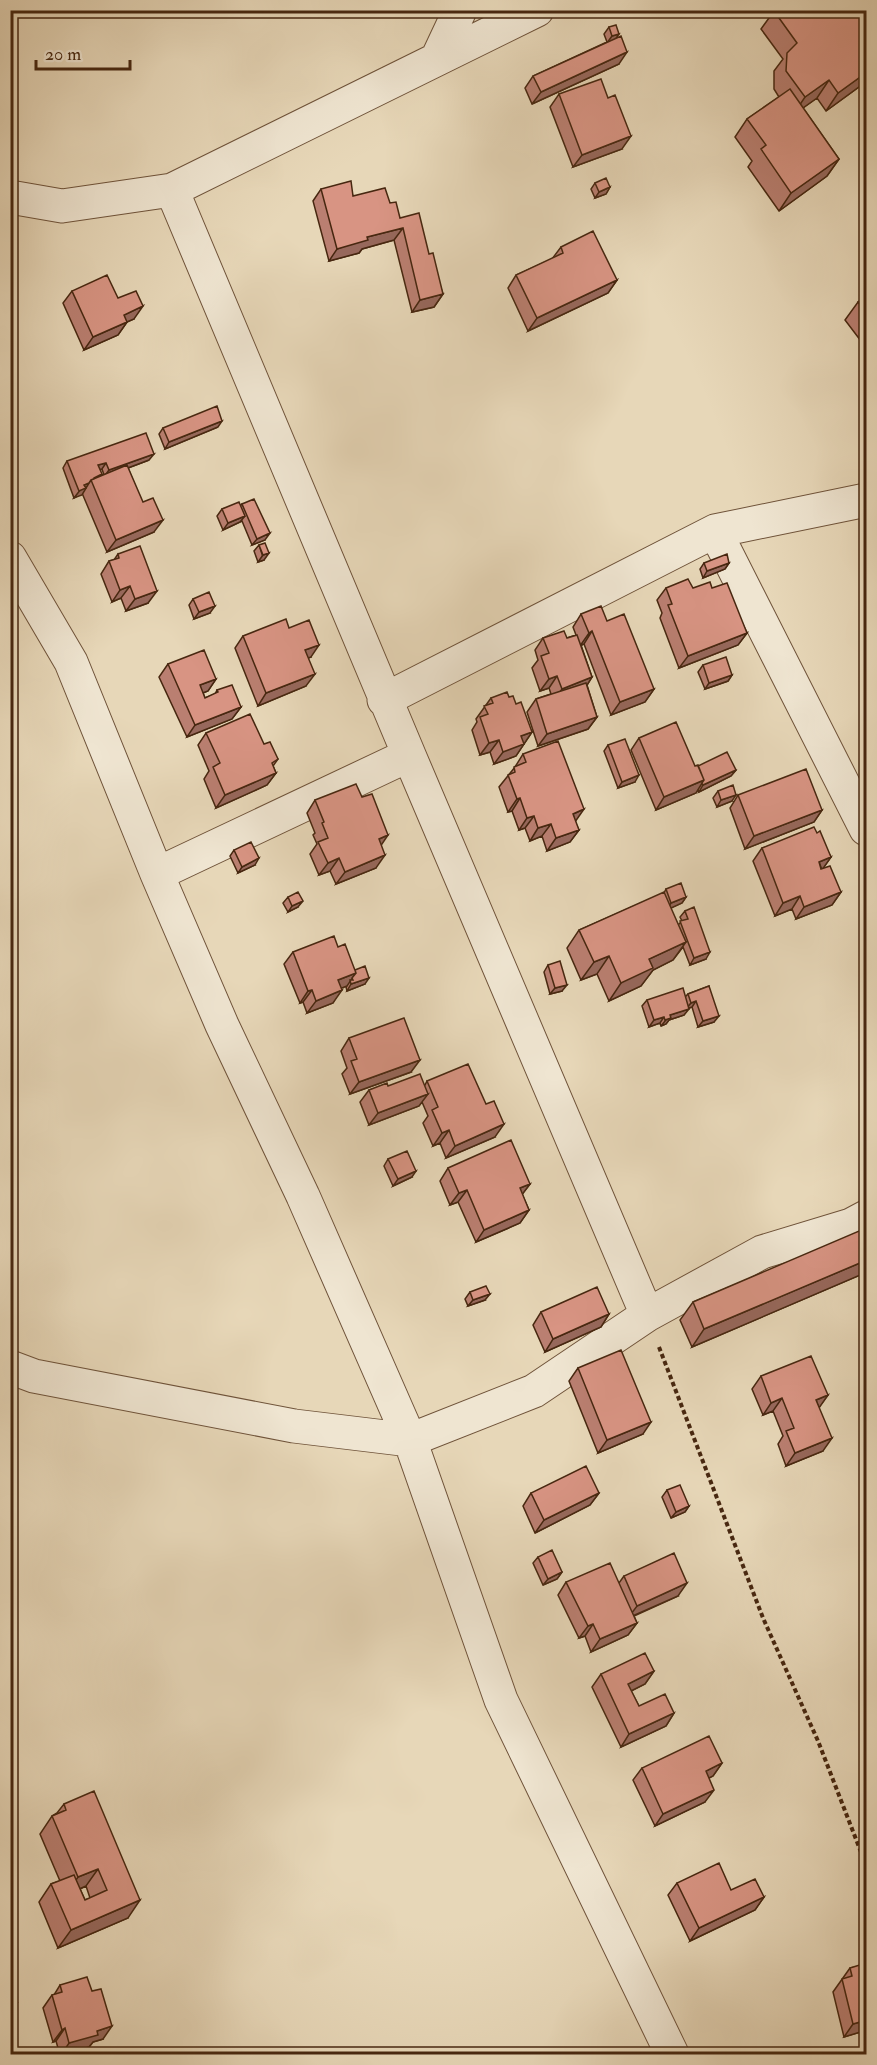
<svg xmlns="http://www.w3.org/2000/svg" width="877" height="2065" font-family="'IM FELL Double Pica',serif">
<style>
.lines{fill:none;stroke-linecap:round;stroke-linejoin:round}
.minor-casing{stroke:#6f533a;stroke-width:35}
.path{stroke:#472710;stroke-width:4;stroke-dasharray:4.5 3;stroke-linecap:butt}
.minor{stroke:#efe5d1;stroke-width:33}
.wall{fill:#ba7f71;stroke:#472710;stroke-width:1.5;fill-rule:evenodd}
.shaded-wall{fill:#97685c;stroke:#472710;stroke-width:1.5}
.building{fill:#d89483;stroke:#472710;stroke-width:1.5}
</style>
<rect width="100%" height="100%" fill="#e7d7b8"/>
<filter id="stains"><feTurbulence type="fractalNoise" baseFrequency=".00333" numOctaves="4"/><feColorMatrix values="0 0 0 0 .2 0 0 0 0 .09 0 0 0 0 .02 0 0 0 .5 -.17"/></filter>
<radialGradient id="worn" r=".72"><stop offset=".6" stop-color="#630" stop-opacity="0"/><stop offset="1" stop-color="#630" stop-opacity=".3"/></radialGradient>
<g class="lines">
<g class="minor-casing">
<path id="minor" d="M437,59L460,10
M10,197L62,206L172,190L537,10
M715,531L866,829
M10,558L71,662L157,874L222,1025L303,1196L410,1440L501,1700L672,2054
M384,700L715,531L866,500
M409,755L647,1315
M157,874L409,755L172,190
M10,1367L34,1376L294,1426L410,1440L534,1391L647,1315L762,1252L851,1225L866,1217"/>
</g>
<path class="path" d="M659,1347L763,1618L818,1741L866,1865"/>
<use href="#minor" class="minor"/>
</g>
<path class="wall" d="M774,11L867,81L826,111L817,98L803,108L839,159L827,176L779,211L748,167L752,161L735,137L747,119L779,97L774,89V71L783,59L761,29Z
M609,27L617,38L619,64L532,104L525,88L533,76L607,42L604,34Z
M559,94L622,149L573,167L550,107Z
M595,183L610,187L606,194L595,198L591,189Z
M321,189L390,203L400,218L429,254L443,294L434,307L412,312L394,240L362,249L359,253L329,261L313,201Z
M561,247L617,280L608,293L528,331L508,288L516,275L552,259Z
M72,291L118,298L134,319L127,322L118,335L84,350L63,303Z
M867,296V349L845,320L858,302Z
M218,427L165,449L159,434L163,428Z
M149,460L128,468L154,532L107,552L82,493L74,498L63,468L67,461ZM102,469L104,475L100,476V470Z
M242,504L265,540L252,545L242,521L240,522L223,530L217,516L222,509L241,505Z
M259,545L264,560L258,562L254,551Z
M118,554L148,603L126,611L121,598L112,602L101,574L109,561L114,560Z
M704,563H729L725,569L703,578L700,569Z
M666,588H712L747,633L738,645L679,668L660,618L662,613L657,600Z
M193,599L210,613L194,619L189,605Z
M581,614L607,621L654,689L645,702L611,715L584,644L581,645L592,677L587,685L597,717L588,729L538,746L527,712L536,699L551,694L549,688L540,691L532,668L538,660L535,650L543,638H567L576,635L573,627Z
M289,628L311,657L308,658L306,686L258,706L235,648L243,636Z
M867,661V675L862,667Z
M168,664L216,679L208,691L203,693L205,698L215,694L217,690L241,707L232,719L187,737L159,677Z
M703,665L732,675L728,681L705,689L698,672Z
M509,697L516,704L532,732L516,756L494,764L490,752L480,755L472,730L477,722L476,719L491,698Z
M206,733L264,744L278,759L273,766L276,773L267,785L216,808L204,779L209,771L198,745Z
M639,738L695,766L736,770L731,776L699,792L698,790L696,793L656,810L631,750Z
M608,745L635,782L618,788L604,751Z
M523,754L575,822L579,830L570,842L547,851L542,836L530,841L525,828L519,830L512,811L508,812L499,787L515,767Z
M718,791L732,801L717,807L713,798Z
M738,795L822,810L814,822L745,849L730,808Z
M315,800L381,845L376,868L336,884L330,871L319,875L310,854L317,844L313,835L315,833L307,813Z
M817,833L831,857L823,868L841,892L832,905L796,919L792,909L775,916L753,861L762,848Z
M234,850L255,865L238,873L230,856Z
M666,889L686,897L682,903L670,908L678,925L682,921L680,917L685,911L706,959L690,965L683,947L673,960L653,970L641,986L609,1001L597,974L581,980L567,948L579,930L664,893Z
M288,897L298,907L288,912L283,903Z
M338,947L365,984L347,991L346,987L347,986L341,988L333,1003L307,1013L303,1002L300,1003L284,964L293,952Z
M548,965L562,991L550,994L544,972Z
M709,986L714,1022L698,1027L692,1007L688,1008L684,1015L669,1020L666,1024L661,1026L660,1023L649,1027L642,1006L647,1000L685,997L688,994Z
M349,1038L411,1072L350,1094L342,1074L347,1068L341,1051Z
M427,1081L495,1137L446,1158L440,1143L433,1146L423,1123L428,1116L422,1102L419,1106L369,1125L360,1102L369,1090L388,1086L425,1085Z
M388,1159L412,1177L393,1186L384,1166Z
M448,1168L530,1184L522,1194L529,1210L520,1223L476,1242L458,1202L450,1205L440,1181Z
M867,1230V1270L865,1273L692,1347L680,1320L693,1302Z
M470,1292L485,1300L468,1306L465,1299Z
M541,1312L609,1314L601,1327L545,1352L533,1325Z
M578,1368L643,1434L598,1453L569,1381Z
M761,1376L828,1395L819,1407L823,1451L786,1466L778,1444L783,1436L773,1411L763,1415L752,1389Z
M667,1490L689,1506L685,1512L671,1518L662,1497Z
M531,1493H599L590,1505L535,1533L523,1506Z
M538,1557L562,1572L557,1579L543,1585L533,1563Z
M624,1576L678,1596L634,1616L637,1623L628,1635L591,1652L585,1636L579,1638L558,1595L566,1582L619,1583Z
M654,1671L645,1684L631,1691L639,1706L674,1713L666,1726L621,1747L592,1687L601,1674Z
M722,1763L713,1776L709,1778L705,1802L655,1826L633,1780L642,1768Z
M64,1804L128,1918L58,1948L39,1902L51,1884L60,1881L40,1834L52,1816L57,1813ZM86,1886L90,1898L85,1900L80,1889Z
M677,1883L731,1890L764,1897L755,1910L690,1941L668,1895Z
M867,1965V2030L844,2037L833,1992L850,1968Z
M60,1985L103,2039L93,2042L89,2047L64,2055H60L56,2041L53,2042L43,2008L52,1995H54Z"/>
<path class="shaded-wall" d="M619,34L615,40L607,43L612,36Z
M627,52L619,64L532,104L541,92Z
M867,72V81L826,111L838,93Z
M829,80L817,98L793,115L805,97Z
M631,136L622,149L573,167L582,155Z
M839,159L827,176L779,211L791,193Z
M610,187L606,194L595,198L599,192Z
M403,228L394,240L362,249L359,253L329,261L337,249L367,237Z
M617,280L608,293L528,331L537,318Z
M443,294L434,307L412,312L420,300Z
M143,306L134,319L115,327L124,315Z
M127,322L118,335L84,350L93,337Z
M222,421L218,427L165,449L169,442Z
M154,454L149,460L104,477L109,470Z
M106,463L102,469L94,472L98,465Z
M89,483L82,495L74,498L84,485Z
M245,516L240,522L223,530L228,523Z
M163,520L154,532L107,552L116,540Z
M270,533L265,540L252,545L257,539Z
M269,553L264,560L258,562L263,555Z
M729,563L725,569L703,578L707,571Z
M130,586L121,598L112,602L120,590Z
M157,591L148,603L126,611L135,599Z
M215,606L210,613L194,619L199,612Z
M592,631L584,644L580,646L589,633Z
M747,633L738,645L679,668L688,656Z
M319,645L311,657L296,663L305,650Z
M315,674L306,686L258,706L266,693Z
M732,675L728,681L705,689L709,683Z
M557,676L549,688L540,691L549,679Z
M592,677L584,690L553,701L562,689Z
M216,679L208,691L192,697L200,685Z
M654,689L645,702L611,715L620,702Z
M241,707L232,719L187,737L195,725Z
M597,717L588,729L538,746L547,734Z
M532,732L516,756L494,764L503,752L521,736Z
M499,740L490,752L480,755L489,743Z
M736,770L731,776L699,792L703,785Z
M276,773L267,785L216,808L225,795Z
M639,775L635,782L618,788L622,782Z
M704,780L696,793L656,810L664,797Z
M736,795L732,801L717,807L721,800Z
M520,798L512,811L508,812L517,799Z
M584,809L575,822L573,814Z
M822,810L814,822L745,849L754,836Z
M534,816L525,828L519,830L527,818Z
M551,824L542,836L530,841L538,828Z
M579,830L570,842L547,851L556,838Z
M388,835L380,847L379,839Z
M385,855L376,868L336,884L345,872Z
M831,857L822,870L819,862Z
M259,858L255,865L238,873L242,867Z
M339,858L330,871L319,875L328,863Z
M841,892L832,905L796,919L804,907Z
M800,896L792,909L775,916L783,903Z
M686,897L682,903L667,910L671,903Z
M303,901L298,907L288,912L292,906Z
M686,942L673,960L653,970L641,986L609,1001L621,983L649,959Z
M710,952L706,959L690,965L694,958Z
M609,956L597,974L581,980L594,962Z
M356,973L347,986L329,993L338,980Z
M369,978L365,984L347,991L351,984Z
M567,985L562,991L550,994L555,988Z
M312,990L303,1002L300,1003L308,991Z
M342,990L333,1003L307,1013L316,1001Z
M696,1001L692,1007L686,1009L691,1003Z
M689,1009L684,1015L669,1020L666,1024L661,1026L670,1015Z
M719,1016L714,1022L698,1027L703,1021Z
M664,1017L660,1023L649,1027L654,1020Z
M420,1060L411,1072L350,1094L359,1082Z
M428,1094L419,1106L369,1125L378,1113Z
M504,1124L495,1137L446,1158L455,1146Z
M449,1130L440,1143L433,1146L442,1133Z
M416,1171L412,1177L393,1186L398,1179Z
M530,1184L521,1196L520,1188Z
M467,1190L458,1202L450,1205L459,1193Z
M529,1210L520,1223L476,1242L484,1230Z
M867,1260V1270L865,1273L692,1347L704,1329Z
M490,1294L485,1300L468,1306L473,1300Z
M609,1314L601,1327L545,1352L553,1339Z
M828,1395L819,1408L816,1400Z
M782,1398L773,1411L763,1415L771,1403Z
M651,1422L643,1434L598,1453L607,1440Z
M832,1438L823,1451L786,1466L795,1453Z
M599,1493L590,1505L535,1533L544,1520Z
M689,1506L685,1512L671,1518L676,1512Z
M562,1572L557,1579L543,1585L548,1579Z
M687,1583L678,1596L628,1618L637,1606Z
M637,1623L628,1635L591,1652L600,1639Z
M593,1624L585,1636L579,1638L588,1626Z
M654,1671L645,1684L619,1697L628,1684Z
M674,1713L666,1726L621,1747L629,1734Z
M722,1763L713,1776L697,1784L706,1771Z
M714,1790L705,1802L655,1826L663,1814Z
M98,1869L86,1886L66,1895L78,1877Z
M764,1897L755,1910L690,1941L699,1928Z
M140,1900L128,1918L58,1948L71,1930Z
M17,2003L10,2013V2004Z
M867,2020V2030L844,2037L853,2024Z
M112,2026L103,2039L93,2042L89,2047L61,2055L69,2043L97,2031Z
M65,2028L56,2041L53,2042L62,2030Z"/>
<path class="building" d="M775,10H867V72L838,93L829,80L805,97L786,71L787,53L797,43L774,11Z
M616,25L619,34L612,36L609,27Z
M621,36L627,52L541,92L533,76Z
M601,79L608,98L615,95L631,136L582,155L559,94Z
M790,89L839,159L791,193L761,149L766,145L747,119Z
M606,178L610,187L599,192L595,183Z
M351,181L353,196L385,188L390,203L396,202L400,218L419,213L429,254L433,253L443,294L420,300L403,228L367,237L368,240L337,249L321,189Z
M593,231L617,280L537,318L516,275L563,253L561,247Z
M107,275L118,298L136,291L143,306L124,315L127,322L93,337L72,291Z
M867,296V314L858,302Z
M217,406L222,421L169,442L163,428Z
M146,433L154,454L109,470L106,463L98,465L102,474L94,478V479L91,480L89,483L84,485L86,488L79,491L67,461Z
M127,465L143,502L153,498L163,520L116,540L91,480Z
M254,499L270,533L257,539L242,504Z
M239,502L245,516L228,523L222,509Z
M265,543L269,553L263,555L259,545Z
M140,546L157,591L135,599L130,586L120,590L109,561L119,558L118,554Z
M727,554L729,563L707,571L704,563Z
M688,579L693,588L710,582L712,588L727,583L747,633L688,656L668,605L672,604L666,588Z
M209,592L215,606L199,612L193,599Z
M601,606L607,621L624,614L654,689L620,702L592,631L589,633L581,614Z
M286,619L289,628L309,620L319,645L305,650L315,674L266,693L243,636Z
M564,631L567,638L577,635L592,677L562,689L557,676L549,679L541,656L549,653L543,638Z
M204,650L216,679L200,685L205,698L218,692L217,690L232,685L241,707L195,725L168,664Z
M726,657L732,675L709,683L703,665Z
M586,683L597,717L547,734L536,699Z
M507,692L509,697L513,696L516,704L521,702L532,732L521,736L524,744L503,752L499,740L489,743L480,717L488,714L484,706L493,703L491,698Z
M250,714L264,744L270,742L278,759L272,763L276,773L225,795L213,767L220,763L206,733Z
M676,722L695,766L698,765L704,780L664,797L639,738Z
M625,739L639,775L622,782L608,745Z
M558,741L584,809L573,814L579,830L556,838L551,824L538,828L534,816L527,818L520,798L517,799L508,775L515,772L514,767L526,762L523,754Z
M727,752L736,770L703,785L702,783L704,780L698,766Z
M806,769L822,810L754,836L738,795Z
M356,784L362,797L372,794L388,835L379,839L385,855L345,872L339,858L328,863L318,842L328,838L322,823L324,822L315,800Z
M733,785L736,795L721,800L718,791Z
M814,827L817,833L820,831L831,857L819,862L821,869L830,866L841,892L804,907L800,896L783,903L762,848Z
M251,842L259,858L242,867L234,850Z
M681,883L686,897L671,903L666,889Z
M298,892L303,901L292,906L288,897Z
M664,892L686,942L649,959L653,968L621,983L609,956L594,962L579,930Z
M694,907L710,952L694,958L680,921L688,919L685,911Z
M334,936L338,947L345,944L356,973L338,980L342,990L316,1001L312,990L308,991L293,952Z
M560,961L567,985L555,988L548,965Z
M365,966L369,978L351,984L350,980H353L352,978L356,973L355,970Z
M709,986L719,1016L703,1021L696,1001L691,1003L688,994Z
M683,988L689,1009L670,1015L671,1018L665,1020L664,1017L654,1020L647,1000Z
M404,1018L420,1060L359,1082L351,1061L357,1059L349,1038Z
M468,1064L486,1104L494,1101L504,1124L455,1146L449,1130L442,1133L432,1110L438,1107L427,1081Z
M420,1074L428,1094L378,1113L369,1090L387,1083L388,1086Z
M511,1140L530,1184L520,1188L529,1210L484,1230L467,1190L459,1193L448,1168Z
M407,1151L416,1171L398,1179L388,1159Z
M866,1228L867,1260L704,1329L693,1302Z
M486,1286L490,1294L473,1300L470,1292Z
M597,1287L609,1314L553,1339L541,1312Z
M621,1350L651,1422L607,1440L578,1368Z
M811,1356L828,1395L816,1400L832,1438L795,1453L786,1431L794,1428L782,1398L771,1403L761,1376Z
M586,1466L599,1493L544,1520L531,1493Z
M680,1485L689,1506L676,1512L667,1490Z
M552,1550L562,1572L548,1579L538,1557Z
M674,1553L687,1583L637,1606L624,1576Z
M610,1563L637,1623L600,1639L593,1624L588,1626L566,1582Z
M645,1653L654,1671L628,1684L639,1706L665,1694L674,1713L629,1734L601,1674Z
M709,1736L722,1763L706,1771L714,1790L663,1814L642,1768Z
M94,1791L140,1900L71,1930L51,1884L74,1875L85,1900L107,1890L98,1869L78,1877L52,1816L66,1810L64,1804Z
M719,1863L731,1890L755,1879L764,1897L699,1928L677,1883Z
M866,1963L867,2020L853,2024L842,1979L852,1976L850,1968Z
M10,1976L17,2003L10,2004Z
M87,1977L92,1991L101,1989L112,2026L97,2031L98,2035L69,2043L65,2028L62,2030L52,1995L62,1992L60,1985Z"/>
<rect width="877" height="2065" fill="none" stroke="#e7d7b8" stroke-width="36"/>
<rect x="12" y="12" width="853" height="2041" fill="none" stroke="#472710" stroke-width="3"/>
<rect x="18" y="18" width="841" height="2029" fill="none" stroke="#472710" stroke-width="1.5"/>
<path d="M36 60v9h94v-9" fill="none" stroke="#472710" stroke-width="3"/>
<text x="45" y="60" font-size="18" fill="#472710" stroke="#efe5d1" stroke-width="4.5" paint-order="stroke">20 m</text>
<rect width="100%" height="100%" filter="url(#stains)"/>
<rect width="100%" height="100%" fill="url(#worn)"/>
</svg>
